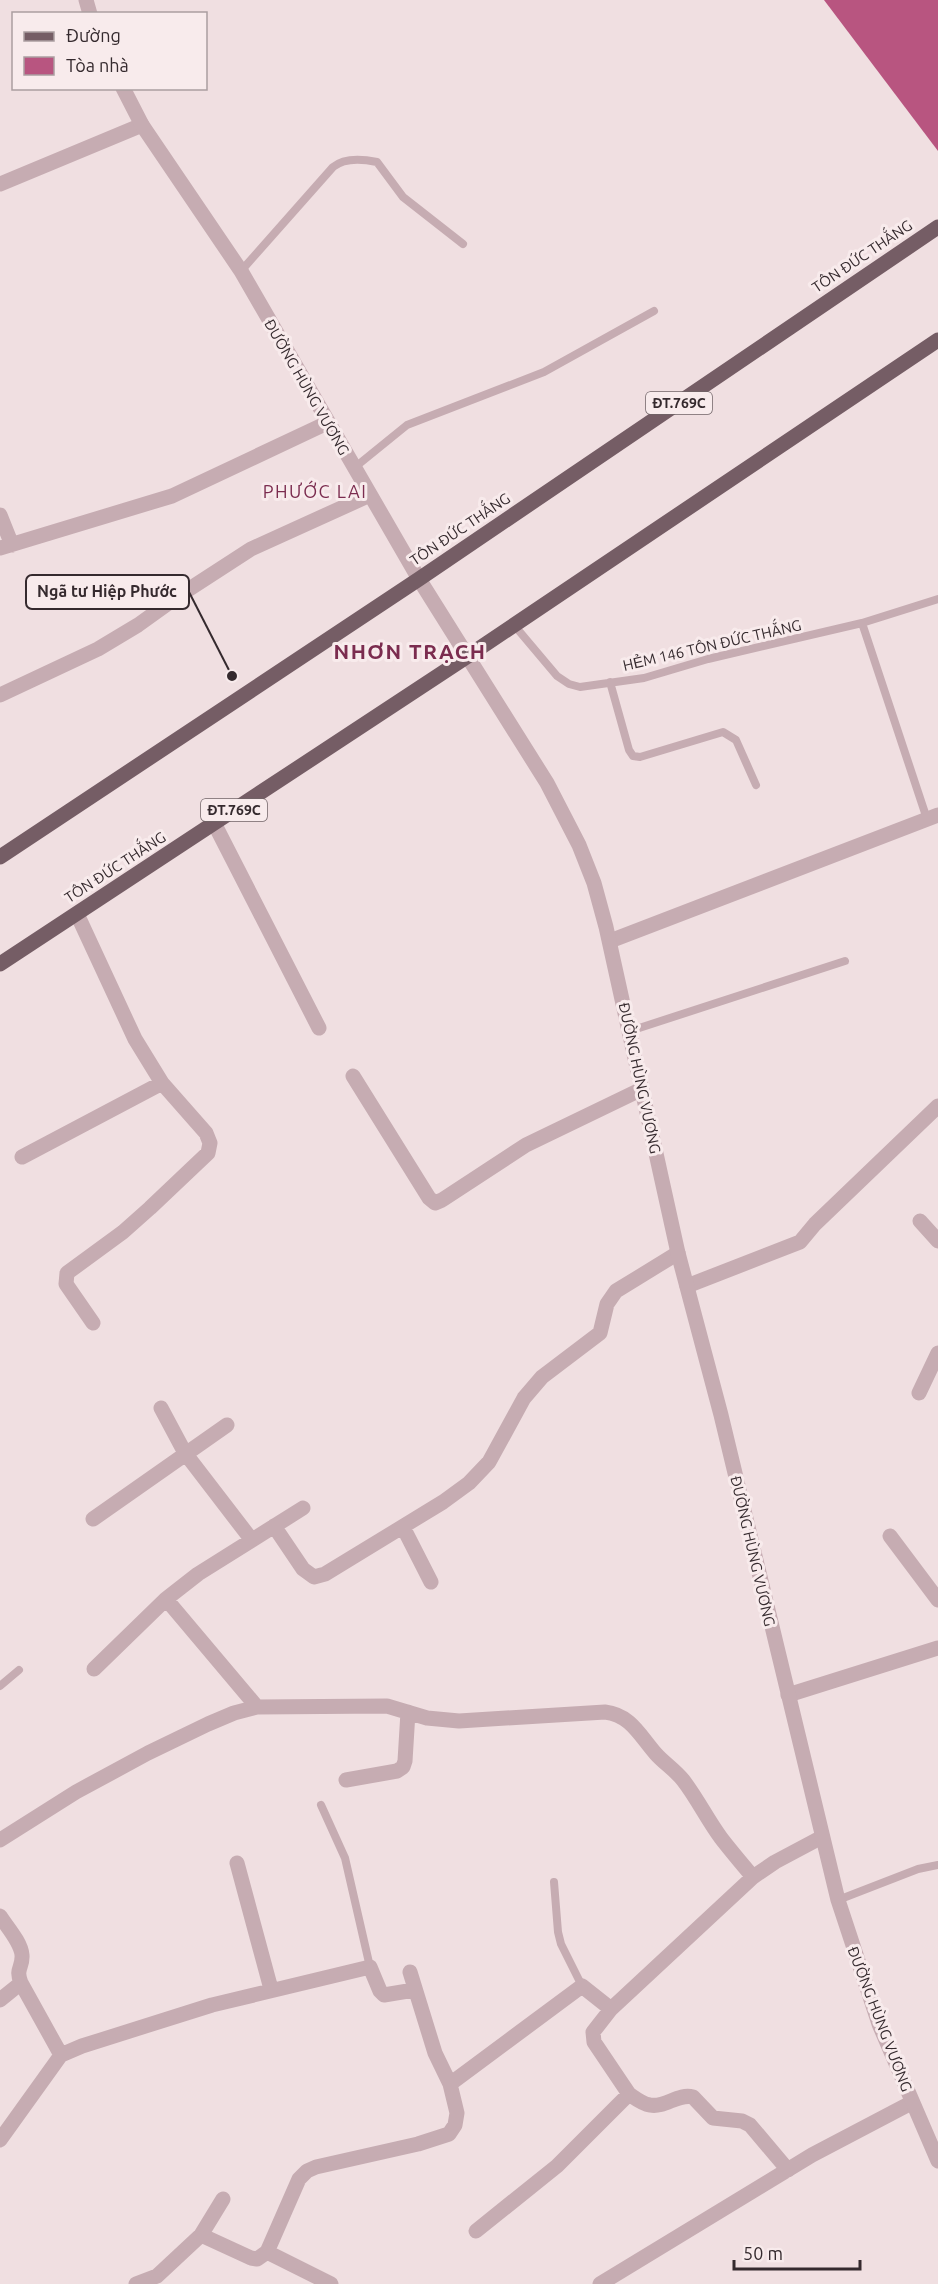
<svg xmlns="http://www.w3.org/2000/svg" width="938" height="2284" font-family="Ubuntu,sans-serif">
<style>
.building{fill:#b85580}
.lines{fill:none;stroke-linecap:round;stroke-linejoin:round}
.service{stroke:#c6acb2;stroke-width:8}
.minor{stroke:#c6acb2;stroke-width:15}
.tertiary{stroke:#c6acb2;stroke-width:15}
.primary{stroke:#755d65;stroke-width:15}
.labels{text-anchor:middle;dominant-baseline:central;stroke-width:6;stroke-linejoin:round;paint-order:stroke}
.shield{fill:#f8ebec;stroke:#706467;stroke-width:1.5}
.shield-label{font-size:14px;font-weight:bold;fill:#352a2e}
.street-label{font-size:15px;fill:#352a2e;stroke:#f8ebec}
.quarter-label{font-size:18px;letter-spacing:1.5px;fill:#7b2c4f;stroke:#f8ebec}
.district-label{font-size:21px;font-weight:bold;letter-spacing:1.5px;fill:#7b2c4f;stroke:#f8ebec}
.leader{fill:none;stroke:#352a2e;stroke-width:2}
.callout-dot{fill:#352a2e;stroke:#f8ebec;stroke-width:2}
.callout{fill:#f8ebec;stroke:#352a2e;stroke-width:2}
.callout-label{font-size:16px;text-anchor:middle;font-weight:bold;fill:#352a2e}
</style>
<rect width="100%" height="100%" fill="#f0dfe1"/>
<path class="building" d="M824,0H938V151Z"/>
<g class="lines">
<path class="service" d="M241,271L333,167C345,157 363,159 377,162L403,197L463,244
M354,468L407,425L544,372L654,311
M862,623L927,819
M514,625L557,676L569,684L580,687L644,678L708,659L862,623L938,599
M610,682L629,750L633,756L640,757L723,732L736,740L756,785
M630,1031L845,961
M0,1686L19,1670
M321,1805L345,1858L370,1967
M554,1882L558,1932L561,1944L582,1986
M838,1900L918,1869L938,1865"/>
<path class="minor" d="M0,184L142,125
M0,515L12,545
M0,548L172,496L327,423
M0,695L98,649L138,625L177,597L251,549L370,495
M214,823L319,1028
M77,914L135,1039L162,1083L206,1133L210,1143L208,1153L150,1208L123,1232L67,1273L66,1284L93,1323
M610,941L938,815
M353,1076L429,1198L435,1203L442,1200L526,1145L642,1089
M22,1157L162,1083
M920,1221L938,1241
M687,1286L800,1242L815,1224L938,1106
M919,1393L938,1353
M161,1408L185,1453L251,1539
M93,1519L227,1425
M274,1526L303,1569L314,1577L325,1574L443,1502L469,1483L489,1462L524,1398L542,1377L600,1333L607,1304L616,1291L678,1253
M403,1527L431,1582
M890,1536L938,1600
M166,1599L257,1707
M94,1669L166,1599L198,1574L303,1508
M788,1695L938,1648
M346,1780L397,1771L403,1767L405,1761L408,1712
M0,1840L76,1792L148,1753L208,1724L234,1713L257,1707L387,1706L427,1718L459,1721L605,1712C631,1715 640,1736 656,1754C664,1763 675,1770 683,1780C697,1798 707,1819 721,1838C731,1851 742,1864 753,1877
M237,1863L271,1989
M0,1916C7,1927 21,1942 22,1955C23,1968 15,1968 21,1983L61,2055
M410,1972L435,2053L450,2084
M0,2000L21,1983
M629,2094C635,2098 642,2104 650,2105C665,2108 678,2093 693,2097L713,2118L742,2121L750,2125L788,2170
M0,2140L61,2055L82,2046L212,2005L370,1967L380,1991L384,1995L414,1990
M476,2231L557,2166L629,2094L594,2042L593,2032L611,2009L753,1877L775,1862L822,1837
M201,2235L223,2199
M267,2252L331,2284
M136,2284L157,2276L201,2235L251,2258L257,2259L267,2252L299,2179L307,2171L316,2167L418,2144L449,2134L455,2125L457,2113L450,2084L582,1986L611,2009
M600,2284L812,2155L911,2103"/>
<path class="tertiary" d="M86,0L90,14
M123,88L142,125L241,271L419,579L547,783L579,845L594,883L606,927L678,1253L721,1415L838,1900L879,2024L938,2161"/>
<path class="primary" d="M0,857L419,579L938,227
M0,964L468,656L938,340"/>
</g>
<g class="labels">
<g class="shield">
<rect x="646" y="392" width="66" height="22" rx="4.5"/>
<rect x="201" y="799" width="66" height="22" rx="4.5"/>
</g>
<g class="shield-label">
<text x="679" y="403">ĐT.769C</text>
<text x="234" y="810">ĐT.769C</text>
</g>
<g class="street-label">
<text transform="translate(862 256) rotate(-34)">TÔN ĐỨC THẮNG</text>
<text transform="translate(307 387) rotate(60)">ĐƯỜNG HÙNG VƯƠNG</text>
<text transform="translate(460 529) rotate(-34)">TÔN ĐỨC THẮNG</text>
<text transform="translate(712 645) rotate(-13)">HẺM 146 TÔN ĐỨC THẮNG</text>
<text transform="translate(115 867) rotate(-33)">TÔN ĐỨC THẮNG</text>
<text transform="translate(640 1078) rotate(78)">ĐƯỜNG HÙNG VƯƠNG</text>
<text transform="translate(753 1551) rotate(77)">ĐƯỜNG HÙNG VƯƠNG</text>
<text transform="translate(880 2019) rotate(69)">ĐƯỜNG HÙNG VƯƠNG</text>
</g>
<g class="quarter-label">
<text x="315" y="491">PHƯỚC LAI</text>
</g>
<g class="district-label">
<text x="410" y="651">NHƠN TRẠCH</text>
</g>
</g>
<path class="leader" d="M232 676L189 592"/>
<circle class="callout-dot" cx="232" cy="676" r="6"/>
<rect class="callout" x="26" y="575" width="163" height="34" rx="6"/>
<g class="callout-label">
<text x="107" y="597">Ngã tư Hiệp Phước</text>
</g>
<rect x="12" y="12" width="195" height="78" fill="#f8ebec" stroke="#aa9ea0" stroke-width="1.5"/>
<rect x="24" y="32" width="30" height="9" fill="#755d65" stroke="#aa9ea0" stroke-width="1.5"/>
<text x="66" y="42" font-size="18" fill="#352a2e">Đường</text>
<rect x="24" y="57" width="30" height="18" fill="#b85580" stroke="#aa9ea0" stroke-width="1.5"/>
<text x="66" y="72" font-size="18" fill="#352a2e">Tòa nhà</text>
<path d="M734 2260v9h126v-9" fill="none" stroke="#352a2e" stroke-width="3"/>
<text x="743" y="2260" font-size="18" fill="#352a2e" stroke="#f8ebec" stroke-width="4.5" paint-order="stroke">50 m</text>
</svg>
